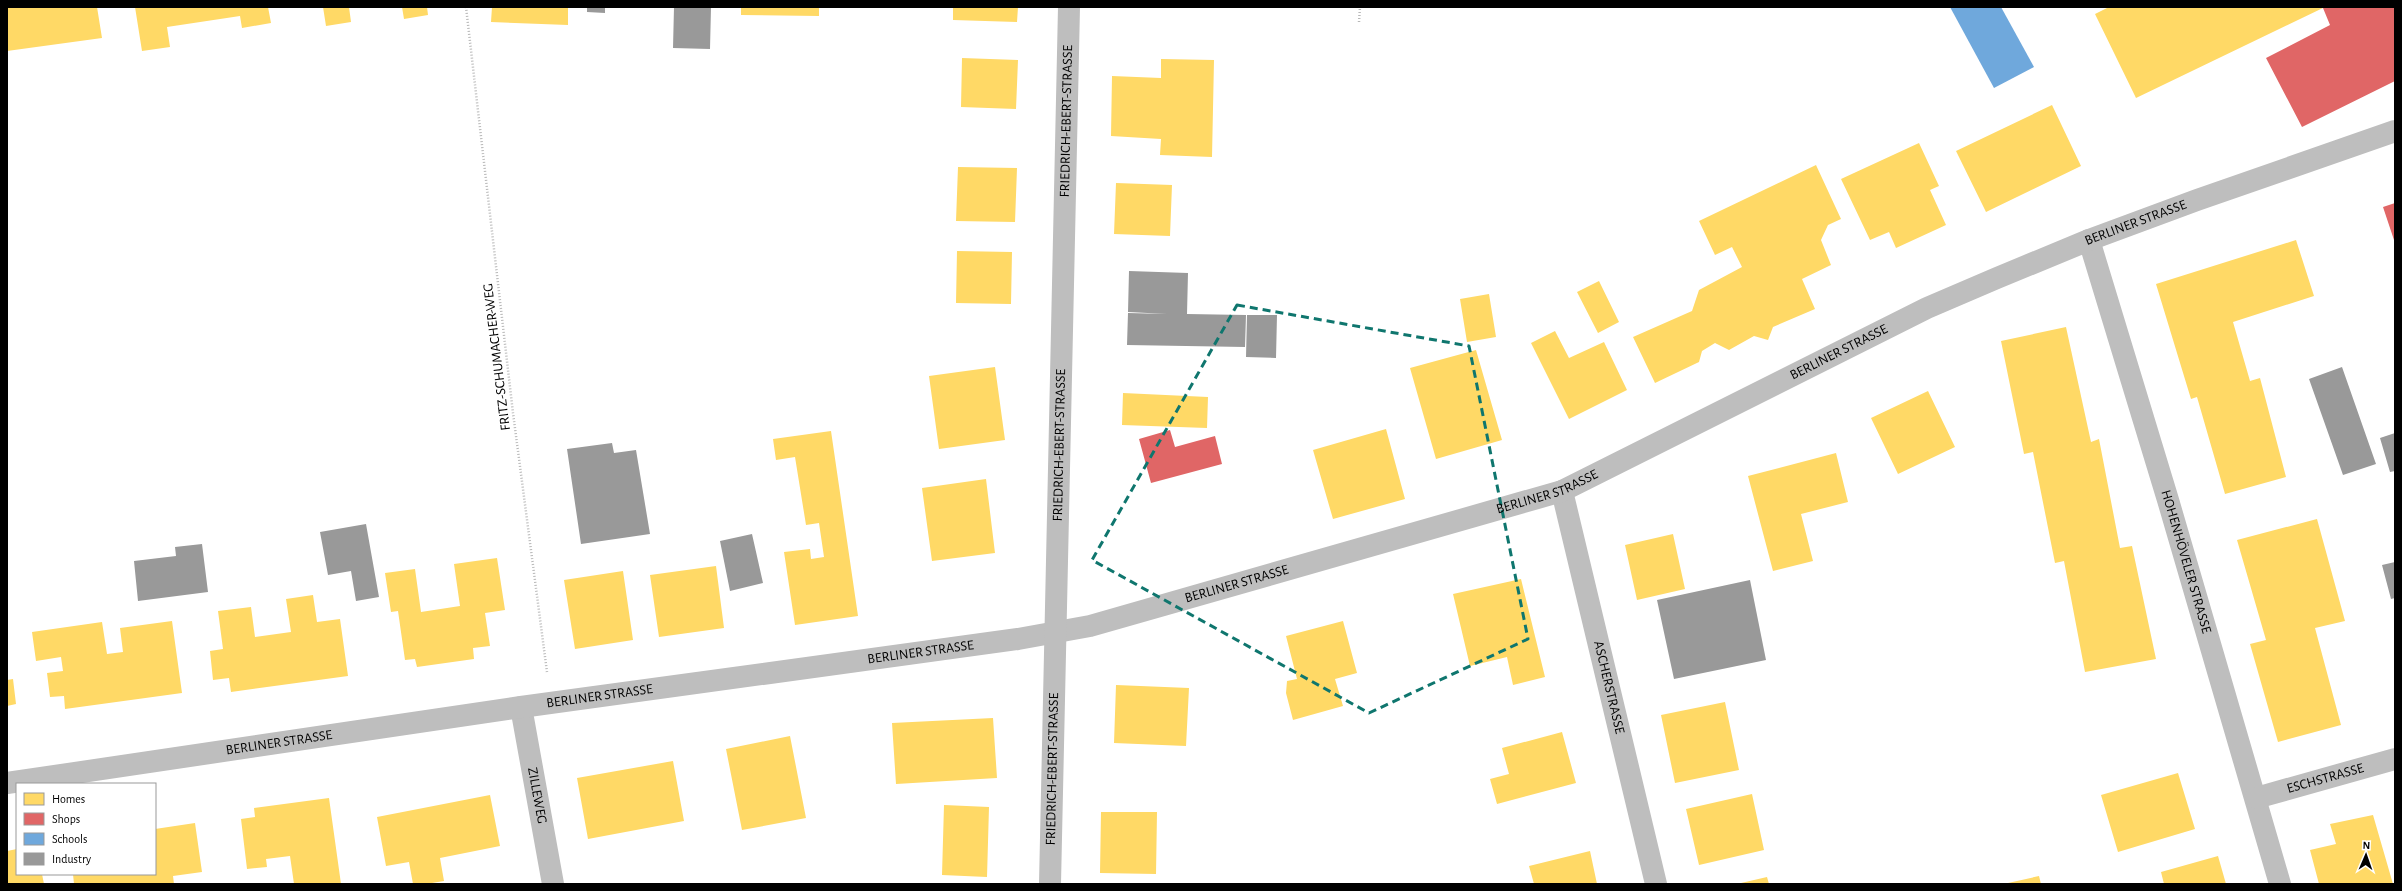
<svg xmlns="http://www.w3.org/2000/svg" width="2402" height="891" font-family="'Alegreya Sans',sans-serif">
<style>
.homes{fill:#ffd966}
.shops{fill:#e06666}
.schools{fill:#6fa8dc}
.industry{fill:#999}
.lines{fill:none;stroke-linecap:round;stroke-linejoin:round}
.path{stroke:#b8b8b8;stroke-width:2.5;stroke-dasharray:1 2;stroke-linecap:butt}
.minor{stroke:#bebebe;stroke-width:22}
.marked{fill:none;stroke:#0f766e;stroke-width:3;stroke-dasharray:8 5;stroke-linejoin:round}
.labels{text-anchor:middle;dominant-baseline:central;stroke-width:4;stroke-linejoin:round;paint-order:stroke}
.street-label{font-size:14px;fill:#000;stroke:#fff}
</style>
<rect width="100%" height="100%" fill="#fff"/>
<path class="homes" d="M7,7H97L102,38L7,51Z
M135,7H268L271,23L242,28L240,16L167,27L170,47L142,51Z
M323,7H349L351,22L326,26Z
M402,7H427L428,15L404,19Z
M492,7H568V25L491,22Z
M741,7H819V16L741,15Z
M953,7H1018L1017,22L953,20Z
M2109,7H2325L2136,98L2095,14Z
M962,58L1018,60L1016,109L961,107Z
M1161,59L1214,60L1212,157L1160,155L1161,139L1111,136L1112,76L1161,78Z
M2052,105L2081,166L1986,212L1956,151Z
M1919,143L1939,186L1930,190L1946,225L1896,248L1889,232L1870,240L1841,179Z
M1816,165L1841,219L1828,225L1821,240L1831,265L1802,279L1815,309L1773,327L1768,340L1754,336L1729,350L1715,343L1702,351L1699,362L1655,383L1633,337L1692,311L1699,290L1742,267L1732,247L1715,255L1699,221Z
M958,167L1017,168L1015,222L956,221Z
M1116,183L1172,185L1170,236L1114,234Z
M2296,240L2314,296L2233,322L2250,381L2260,378L2286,477L2225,494L2197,397L2191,399L2156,284Z
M957,251L1012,252L1011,304L956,303Z
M1599,281L1619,322L1598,333L1577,292Z
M1489,294L1496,337L1467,342L1460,299Z
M2066,327L2091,442L2099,439L2120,548L2132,546L2156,659L2085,672L2064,561L2055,563L2033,452L2024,454L2001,341Z
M1555,331L1569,358L1604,342L1627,390L1569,419L1531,343Z
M1476,350L1502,440L1436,459L1410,368Z
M995,367L1005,440L939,449L929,376Z
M1928,391L1955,447L1898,474L1871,418Z
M1123,393L1208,397L1207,428L1122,425Z
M1386,429L1405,499L1333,519L1313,450Z
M831,431L858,616L795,625L784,552L810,549L811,559L824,557L819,523L806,525L795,457L776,460L773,439Z
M1836,453L1848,502L1801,514L1813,561L1773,571L1748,476Z
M986,479L995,553L932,561L922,488Z
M2317,519L2345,621L2315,628L2341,725L2278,742L2250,644L2266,640L2237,540Z
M1673,534L1685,589L1637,600L1625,545Z
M497,558L505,610L485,613L490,646L473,648L474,659L417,667L415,659L405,660L398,611L391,612L385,573L415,569L421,612L460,606L454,564Z
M716,566L724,628L659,637L650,575Z
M623,571L633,640L575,649L564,580Z
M1521,579L1545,677L1513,685L1507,657L1470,666L1453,594Z
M313,595L317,622L340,619L348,676L231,692L229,678L213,680L210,651L223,649L218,611L251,607L255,637L291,632L286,599Z
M172,621L182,693L65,709L64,696L50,697L47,673L63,671L61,657L36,661L32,632L102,622L107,654L123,652L120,628Z
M1343,621L1357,673L1335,679L1343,706L1293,720L1286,693L1287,681L1297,679L1286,636Z
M13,679L16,704L7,706V680Z
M1116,685L1189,688L1186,746L1114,743Z
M1725,702L1739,770L1675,783L1661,715Z
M993,718L997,778L896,784L892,723Z
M1562,732L1576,783L1497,804L1490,779L1509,774L1502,748Z
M790,736L806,818L742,830L726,749Z
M673,761L684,821L588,839L577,778Z
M2178,773L2195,829L2118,852L2101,795Z
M1752,794L1764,850L1699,865L1686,809Z
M490,795L500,846L440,858L444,881L426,884H413L409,862L386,866L377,817Z
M329,798L341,884H294L290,856L266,859L267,867L247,869L241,819L255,817L254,808Z
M944,805L989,807L987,877L942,875Z
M1101,812H1157L1156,874L1100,873Z
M2373,815L2393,884H2319L2310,850L2336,844L2330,824Z
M195,823L202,872L173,876L174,884H74L73,874H155V829Z
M17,849V874H42L44,884H7V851Z
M1590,851L1597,884H1534L1529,866Z
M2218,856L2226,884H2164L2161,872Z
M2039,876L2041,884H2008V883Z
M1767,877L1769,884H1741V883Z"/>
<path class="shops" d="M2325,7H2395V81L2302,127L2266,58L2330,25L2323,8Z
M2395,203V243L2383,207Z
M1170,430L1175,447L1215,436L1222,464L1151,483L1139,439Z"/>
<path class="schools" d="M1950,7H2001L2034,67L1994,88Z"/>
<path class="industry" d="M587,7H605V13L587,12Z
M674,7H711L710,49L673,48Z
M1129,271L1188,273L1187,314L1246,315L1245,347L1127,345L1128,313L1167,314L1128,312Z
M1247,315H1277L1276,358L1246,357Z
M2342,367L2376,464L2343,475L2309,379Z
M2395,433V471L2390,472L2380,438Z
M612,443L614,453L636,450L650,534L581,544L567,449Z
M366,524L379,597L356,601L351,571L328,575L320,532Z
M752,534L763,583L730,591L720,541Z
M202,544L208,592L138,601L134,561L176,556L175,547Z
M2395,562V598L2391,599L2382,565Z
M1750,580L1766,660L1674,679L1657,600Z"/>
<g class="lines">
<path class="path" d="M466,7L513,413L547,672
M1359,22L1360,7"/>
<g class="minor">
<path id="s1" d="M2089,240L2168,500L2280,884"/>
<path id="s2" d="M1562,491L1656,884"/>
<path id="s3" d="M521,707L553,884"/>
<path id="s4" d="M7,783L521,707L1018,639L1090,626L1562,491L1927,308L1997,278L2089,240L2197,200L2395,131"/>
<path id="s5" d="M2256,798L2395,759"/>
<path id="s6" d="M1050,884L1069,7"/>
</g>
</g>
<path class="marked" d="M1237,305L1469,346L1528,639L1369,713L1092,560Z"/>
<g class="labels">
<g class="street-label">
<text stroke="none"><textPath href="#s6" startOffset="763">FRIEDRICH-EBERT-STRASSE</textPath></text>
<text stroke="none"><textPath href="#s4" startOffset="2219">BERLINER STRASSE</textPath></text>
<text stroke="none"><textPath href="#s4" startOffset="1895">BERLINER STRASSE</textPath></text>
<text transform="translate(497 357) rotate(-97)">FRITZ-SCHUMACHER-WEG</text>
<text stroke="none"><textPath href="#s6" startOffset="439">FRIEDRICH-EBERT-STRASSE</textPath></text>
<text stroke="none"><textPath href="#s4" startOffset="1571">BERLINER STRASSE</textPath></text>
<text stroke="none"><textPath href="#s1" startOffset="336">HOHENHÖVELER STRASSE</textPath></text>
<text stroke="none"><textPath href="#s4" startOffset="1247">BERLINER STRASSE</textPath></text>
<text stroke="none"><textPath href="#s4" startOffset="923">BERLINER STRASSE</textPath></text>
<text stroke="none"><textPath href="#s2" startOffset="202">ASCHERSTRASSE</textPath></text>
<text stroke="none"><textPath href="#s4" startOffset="599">BERLINER STRASSE</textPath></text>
<text stroke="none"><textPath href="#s4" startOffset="275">BERLINER STRASSE</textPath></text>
<text stroke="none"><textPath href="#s6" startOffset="115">FRIEDRICH-EBERT-STRASSE</textPath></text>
<text stroke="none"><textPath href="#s5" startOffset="72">ESCHSTRASSE</textPath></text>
<text stroke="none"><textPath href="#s3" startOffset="90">ZILLEWEG</textPath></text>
</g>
</g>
<rect width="2402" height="891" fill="none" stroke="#000000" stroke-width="16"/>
<rect x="16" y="783" width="140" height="92" fill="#ffffff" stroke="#999999"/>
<rect x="24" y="793" width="20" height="12" fill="#ffd966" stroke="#999999"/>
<text x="52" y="803" font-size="12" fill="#000000">Homes</text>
<rect x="24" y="813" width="20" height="12" fill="#e06666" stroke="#999999"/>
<text x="52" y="823" font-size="12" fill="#000000">Shops</text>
<rect x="24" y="833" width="20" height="12" fill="#6fa8dc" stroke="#999999"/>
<text x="52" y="843" font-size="12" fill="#000000">Schools</text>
<rect x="24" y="853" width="20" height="12" fill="#999999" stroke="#999999"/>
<text x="52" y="863" font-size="12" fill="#000000">Industry</text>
<g transform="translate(2366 855) rotate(2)" stroke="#ffffff" stroke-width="3" paint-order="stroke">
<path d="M0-3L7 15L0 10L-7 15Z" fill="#000000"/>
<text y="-6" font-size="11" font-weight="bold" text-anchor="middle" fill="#000000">N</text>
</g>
</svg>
